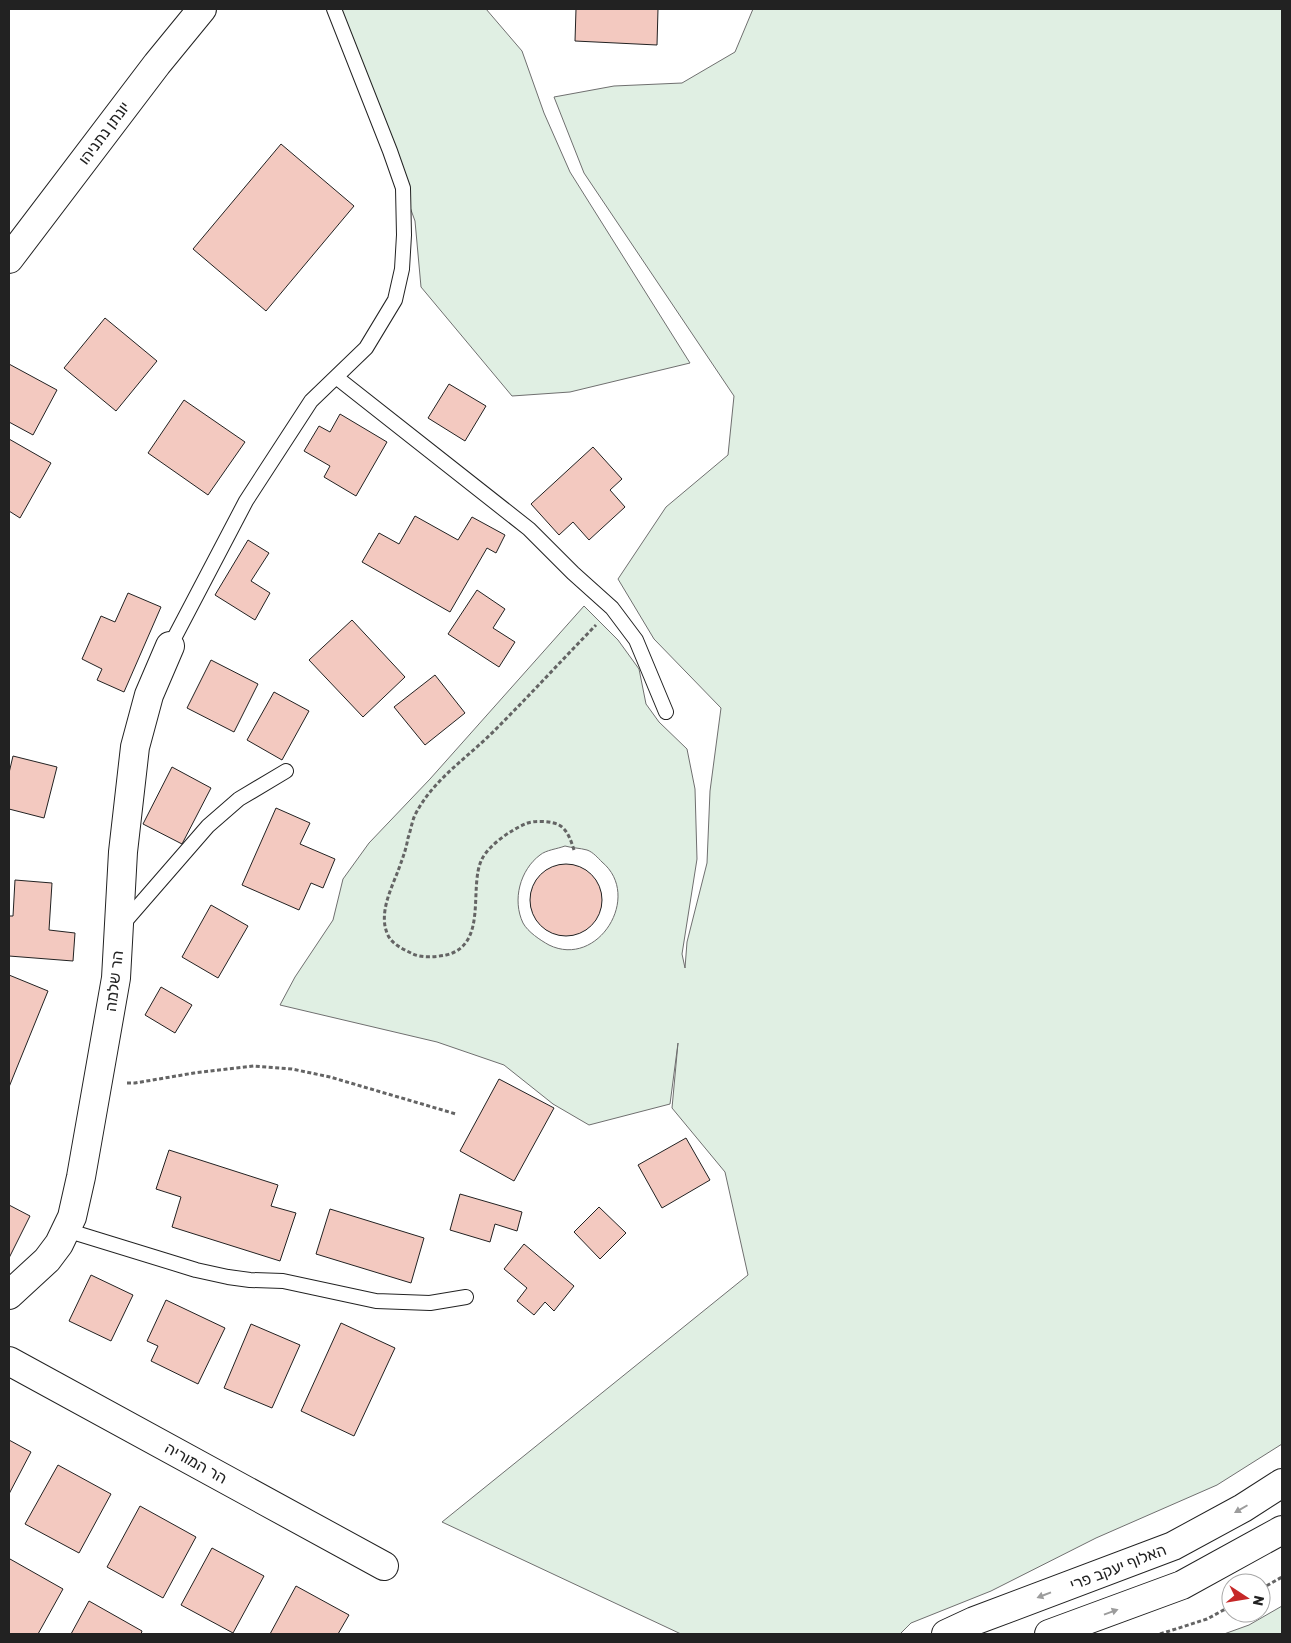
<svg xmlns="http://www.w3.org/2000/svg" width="1291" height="1643" font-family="Rubik,'Noto Sans Hebrew',sans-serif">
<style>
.green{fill:#e0efe3;stroke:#6f6f6f;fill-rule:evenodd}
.building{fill:#f3c9c0;stroke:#222}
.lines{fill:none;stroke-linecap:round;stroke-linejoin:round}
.service-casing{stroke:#222;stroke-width:16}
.minor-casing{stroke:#222;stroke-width:30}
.tertiary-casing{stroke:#222;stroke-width:30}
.path{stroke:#646464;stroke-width:3;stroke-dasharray:4 2.5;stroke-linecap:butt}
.service{stroke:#fff;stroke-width:14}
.minor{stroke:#fff;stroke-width:28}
.tertiary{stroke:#fff;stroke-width:28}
.oneway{fill:#9c9c9c}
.labels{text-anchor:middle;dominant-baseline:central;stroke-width:4;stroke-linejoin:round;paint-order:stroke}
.street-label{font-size:16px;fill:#222;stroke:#fff}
</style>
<rect width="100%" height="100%" fill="#fff"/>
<path class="green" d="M338,9H486L522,51L544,113L570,172L690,363L570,392L512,396L421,287L415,221Z
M753,9H1282V1444L1217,1485L1096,1538L991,1591L911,1623L900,1634H681L442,1522L748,1275L725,1172L672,1108L678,1043L670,1104L589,1125L553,1104L504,1065L437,1042L280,1005L295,977L333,920L343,879L369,843L430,779L584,606L618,640L639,669L646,704L659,722L687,749L695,789L697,859L682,954L685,968L687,942L707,863L710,791L721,708L654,639L618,579L666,507L728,455L734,396L584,173L554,97L614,86L682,83L735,52ZM565,846C572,848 580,848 587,850C593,852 598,858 602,862C643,896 598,969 549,945C540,940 528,932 523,923C512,900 520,870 540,855C546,850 557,849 565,846Z
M1282,1606V1634H1224L1249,1625Z"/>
<path class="building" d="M576,9H658L657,45L575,41Z
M281,144L354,206L266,311L193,249Z
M105,318L157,361L116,411L64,368Z
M9,364L57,390L33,435L9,422Z
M449,384L486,406L465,441L428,418Z
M184,400L245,442L208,495L148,453Z
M340,414L387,442L356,496L324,477L330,466L304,451L319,426L330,432Z
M9,439L51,463L20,518L9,511Z
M593,447L622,479L610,490L625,507L589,540L573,522L559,535L531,504Z
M415,516L458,540L472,517L505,535L496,553L487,548L450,612L362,562L379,533L399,544Z
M248,540L269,553L251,581L270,593L255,620L215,595Z
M477,590L505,609L493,628L515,642L499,667L448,634Z
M128,593L161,607L124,692L97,680L102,669L82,659L101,616L115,622Z
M352,620L405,677L363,717L309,660Z
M211,660L258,684L234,732L187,708Z
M435,675L465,713L425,745L394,707Z
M274,692L309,711L282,760L247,740Z
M13,756L57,767L44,818L9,809V773Z
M172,767L211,788L182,844L143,824Z
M276,808L310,823L300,844L335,859L323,888L311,883L299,910L242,885Z
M530 900a36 36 0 1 1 72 0a36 36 0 1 1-72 0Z
M15,880L52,883L49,930L75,933L73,961L9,956V916H13Z
M211,905L248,926L218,978L182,957Z
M9,975L48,991L9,1087Z
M161,987L192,1005L175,1033L145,1015Z
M499,1079L554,1108L514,1181L460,1151Z
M686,1138L710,1180L662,1208L638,1165Z
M169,1150L278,1185L271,1206L296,1213L280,1261L172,1227L181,1197L156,1189Z
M460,1194L522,1212L517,1231L495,1224L490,1242L450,1230Z
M9,1205L30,1216L9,1258Z
M599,1207L626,1233L600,1259L574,1232Z
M330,1209L424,1238L411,1283L316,1254Z
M524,1244L574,1286L554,1311L545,1302L534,1315L517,1301L527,1288L504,1269Z
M91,1275L133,1295L111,1341L69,1321Z
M166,1300L225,1328L198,1384L151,1361L158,1346L147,1341Z
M341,1323L395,1348L354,1436L301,1411Z
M251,1324L300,1345L272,1408L224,1388Z
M9,1440L31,1452L9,1494Z
M58,1465L111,1494L79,1553L25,1524Z
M140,1506L196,1537L163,1598L107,1567Z
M212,1548L264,1576L233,1633L181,1605Z
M10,1559L63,1589L38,1634H9V1562Z
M296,1586L349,1615L338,1634H270Z
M89,1601L142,1631L141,1634H71Z"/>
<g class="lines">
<g class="service-casing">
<path id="service" d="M336,377L529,529L573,573L612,608L636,640L666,712
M170,646L246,501L311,401L366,348L395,300L402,269L404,235L403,188L390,151L334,9
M122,925L208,826L239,799L286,771
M66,1230L196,1270L228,1277L250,1280L283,1281L376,1301L430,1303L466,1297"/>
</g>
<g class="minor-casing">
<path id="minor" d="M9,259L157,64L202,9
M9,1295L47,1260L59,1244L72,1217L81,1177L116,978L123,852L135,747L149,695L170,646
M9,1361L384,1566"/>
</g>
<g class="tertiary-casing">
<path id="tertiary" d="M946,1634L974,1621L1173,1546L1243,1508L1282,1483
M1049,1634L1182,1585L1282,1530"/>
</g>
<path class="path" d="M574,850C571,841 568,830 559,825C552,821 533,820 525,824C511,830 489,845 482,859C468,886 489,945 446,955C436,957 422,958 413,954C403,949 391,944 387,933C379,913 391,889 398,871C402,860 406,850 408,838C411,830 412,820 416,813C434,779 467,758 494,731C529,696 562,660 596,625
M127,1083H135L194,1073L254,1066L292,1069L330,1077L456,1114
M1261,1589L1282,1577
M1160,1634L1207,1619L1231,1606"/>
<use href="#service" class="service"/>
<use href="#minor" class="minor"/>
<use href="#tertiary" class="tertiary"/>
</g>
<defs><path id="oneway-solid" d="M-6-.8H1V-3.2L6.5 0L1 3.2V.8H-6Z" transform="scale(1.25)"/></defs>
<g class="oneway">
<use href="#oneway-solid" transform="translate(1241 1509) rotate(150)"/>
<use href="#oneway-solid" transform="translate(1044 1595) rotate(159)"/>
<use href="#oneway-solid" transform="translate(1111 1612) rotate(-20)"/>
</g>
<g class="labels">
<g class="street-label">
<text transform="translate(104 133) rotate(-53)">יונתן נתניהו</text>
<text transform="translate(114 981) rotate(-83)">הר שלמה</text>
<text transform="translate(196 1463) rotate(29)">הר המוריה</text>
<text transform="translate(1118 1567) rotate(-21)">האלוף יעקב פרי</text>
</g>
</g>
<rect width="1291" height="1643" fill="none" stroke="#222222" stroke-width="20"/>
<g transform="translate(1246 1598) rotate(102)"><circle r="24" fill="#ffffff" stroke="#a7a7a7"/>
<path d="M0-4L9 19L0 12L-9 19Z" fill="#c62828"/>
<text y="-8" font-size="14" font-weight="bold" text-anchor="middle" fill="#222222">N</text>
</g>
</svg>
